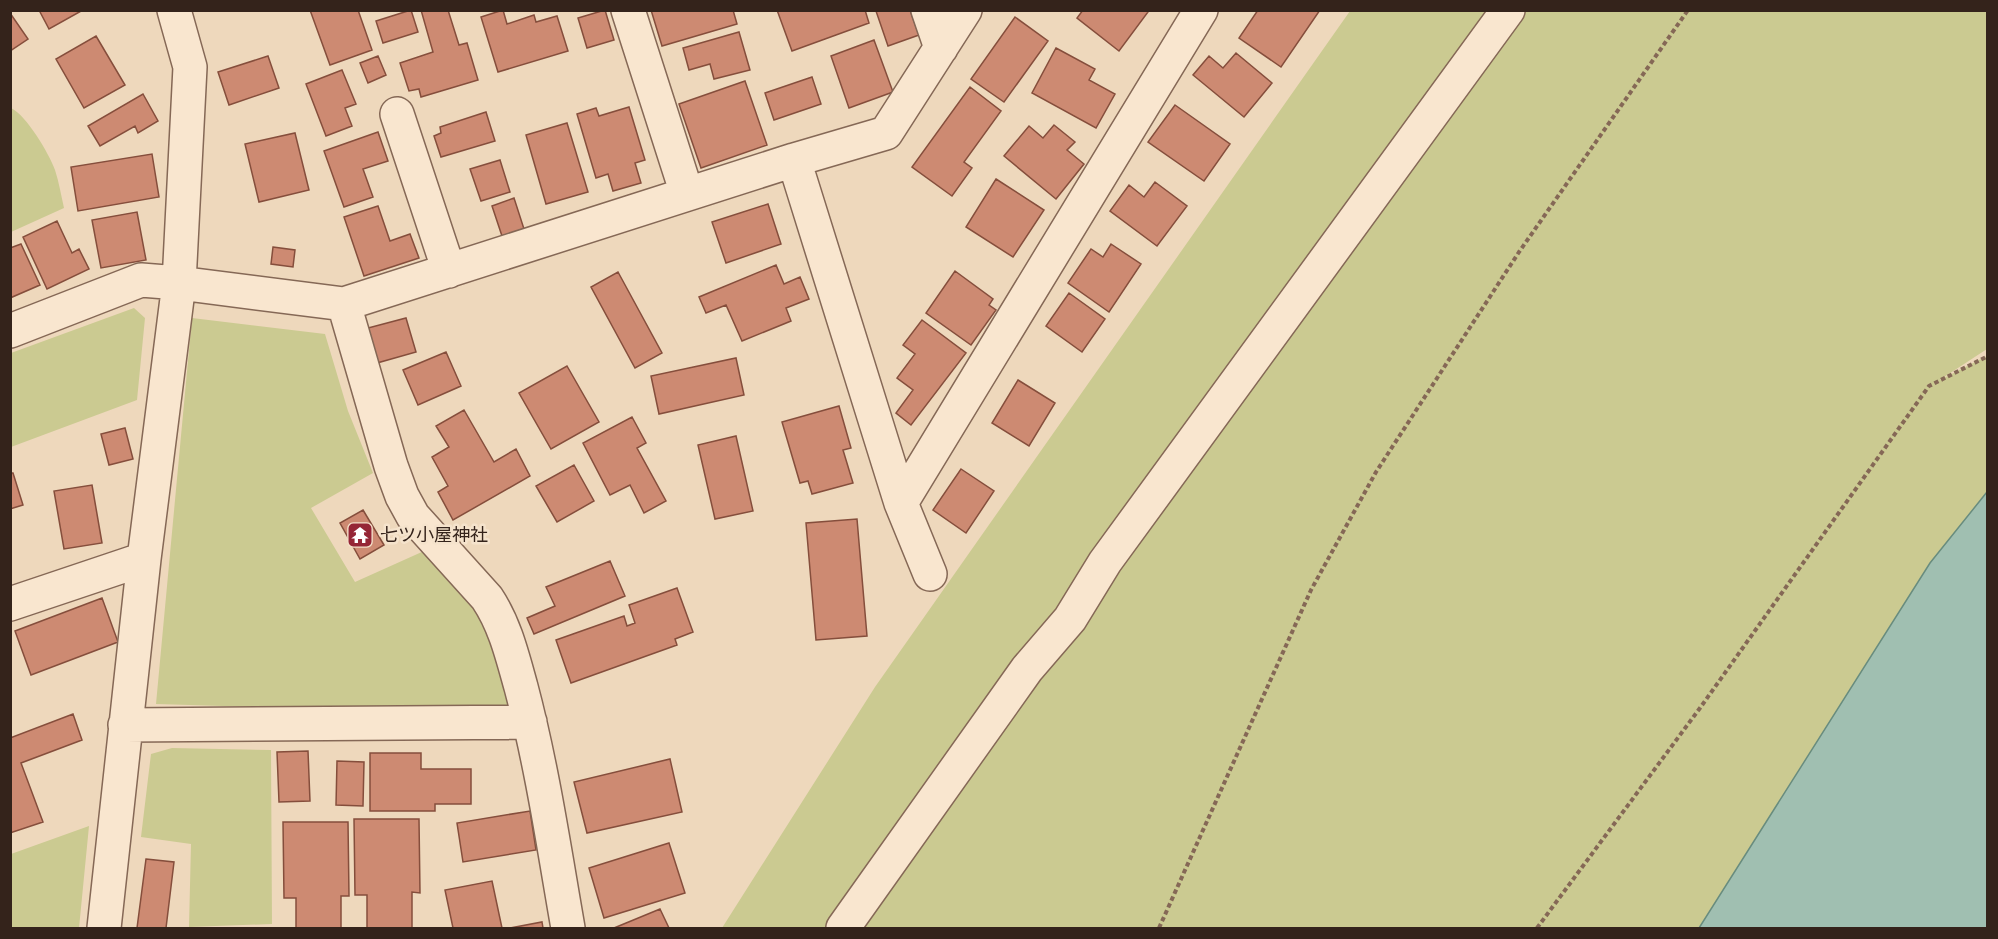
<svg xmlns="http://www.w3.org/2000/svg" width="1998" height="939" font-family="Spectral,'Noto Sans JP',serif">
<style>
.green{fill:#cbca91}
.water{fill:#a0bfb1;stroke:#688c7e;stroke-width:1.5}
.building{fill:#cd8a72;stroke:#854e3c;stroke-width:1.5}
.lines{fill:none;stroke-linecap:round;stroke-linejoin:round}
.minor-casing{stroke:#856856;stroke-width:36}
.path{stroke:#856856;stroke-width:4;stroke-dasharray:4.5 3;stroke-linecap:butt}
.minor{stroke:#f9e6cf;stroke-width:33}
.labels{text-anchor:middle;dominant-baseline:central;stroke-width:5;stroke-linejoin:round;paint-order:stroke}
.poi-label{font-size:18px;fill:#34231b;stroke:#f5e3cc;text-anchor:start}
</style>
<rect width="100%" height="100%" fill="#eed8bc"/>
<path class="green" d="M1350,11H1987V349L1938,381L1987,356V492L1930,563L1699,928H722L875,687Z
M11,108C26,115 49,153 55,170C59,182 61,195 64,208L11,232Z
M134,308L145,318L137,400L11,447V353Z
M192,318L325,334L348,411L373,473L311,508L355,582L424,551L472,605L490,636L513,715L156,704Z
M172,748L271,750L272,924L189,927L191,844L141,837L151,754Z
M89,826L79,928H11V854Z"/>
<path class="water" d="M1987,492V928H1699L1930,563Z"/>
<path class="building" d="M39,10H83L49,29Z
M310,10H358L372,50L330,65Z
M411,10L418,32L383,43L376,21Z
M421,10H448L459,45L467,43L478,80L421,97L419,89L409,91L400,63L433,52Z
M503,10L507,24L534,15L536,22L557,16L568,51L498,72L481,17Z
M605,10L614,40L587,48L578,18Z
M651,10H733L737,24L662,46Z
M777,10H865L869,23L792,51Z
M910,10L919,35L888,46L876,11Z
M1083,10H1145L1148,12L1119,51L1077,18Z
M1258,10H1320L1281,67L1239,38Z
M10,13L28,39L10,51Z
M1015,17L1048,41L1004,102L971,79Z
M739,32L750,70L714,79L710,64L689,70L683,48Z
M96,36L125,85L84,108L56,59Z
M874,40L893,92L849,108L831,56Z
M1056,48L1095,69L1089,80L1115,94L1096,128L1032,93Z
M1236,53L1272,83L1244,117L1193,75L1209,56L1223,68Z
M268,56L279,88L229,105L218,72Z
M378,56L386,75L368,83L360,63Z
M342,70L356,104L345,108L352,126L326,136L306,84Z
M812,77L821,104L774,120L765,93Z
M745,81L767,145L701,168L679,104Z
M970,87L1001,111L964,162L972,168L952,196L912,167Z
M143,94L158,121L138,133L135,126L100,146L88,126Z
M1175,105L1230,144L1204,181L1148,142Z
M629,107L645,160L635,163L641,183L613,191L608,174L596,178L577,114L596,108L599,116Z
M486,112L495,141L441,157L434,136L441,133L440,127Z
M567,123L588,192L546,204L526,135Z
M1054,125L1075,142L1067,150L1084,164L1056,199L1004,156L1029,126L1043,138Z
M378,132L388,161L363,169L373,197L344,207L324,151Z
M295,133L309,190L259,202L245,144Z
M152,154L159,197L78,211L71,167Z
M500,160L510,192L481,201L470,169Z
M996,179L1044,210L1013,257L966,227Z
M1155,182L1187,206L1157,246L1110,211L1129,185L1144,197Z
M514,198L524,229L502,236L492,206Z
M768,204L781,244L726,263L712,222Z
M378,206L390,241L410,234L419,258L364,276L344,217Z
M137,212L146,260L101,268L92,220Z
M57,221L72,253L79,249L89,269L47,289L23,237Z
M21,244L40,285L10,298V248Z
M1111,244L1141,264L1109,312L1068,283L1091,249L1103,257Z
M273,247L295,250L293,267L271,264Z
M776,265L784,284L800,277L809,299L786,308L791,321L742,341L726,305L706,313L699,297Z
M955,271L993,299L989,305L996,310L971,345L926,313Z
M618,272L662,353L635,368L591,287Z
M1069,293L1105,319L1082,352L1046,326Z
M406,318L416,352L377,363L368,328Z
M922,320L966,353L911,425L896,413L913,390L897,378L915,354L903,345Z
M446,352L461,386L418,405L403,370Z
M736,358L744,395L659,414L651,376Z
M567,366L599,422L551,449L519,393Z
M1018,380L1055,403L1029,446L992,423Z
M839,406L851,448L843,450L853,483L812,494L808,481L800,483L782,422Z
M464,410L494,462L516,449L530,476L453,520L438,492L448,486L432,457L449,447L436,426Z
M632,417L646,443L637,448L666,501L644,513L630,485L610,495L583,443Z
M125,428L133,459L109,465L101,434Z
M736,436L753,511L715,519L698,445Z
M574,465L594,501L557,522L536,486Z
M961,469L994,491L966,533L933,510Z
M10,473H13L23,505L10,509Z
M92,485L102,543L64,549L54,491Z
M363,510L384,545L360,559L340,523Z
M857,519L867,636L816,640L806,523Z
M610,561L625,596L534,634L527,618L555,606L546,587Z
M677,588L693,632L675,639L677,645L571,683L556,640L624,616L627,626L635,623L629,605Z
M102,598L118,642L31,675L15,631Z
M73,714L82,740L21,763L43,822L10,833V738Z
M308,751L310,801L279,802L277,752Z
M370,753H421V769H471V804H435V811H370Z
M670,759L682,812L587,833L574,782Z
M337,761L364,762L363,806L336,805Z
M530,811L536,850L463,862L457,823Z
M354,819H419L420,893L412,892V928H367V895H355Z
M283,822H348L349,896H341V928H296V898H284Z
M669,843L685,893L604,918L589,868Z
M146,859L174,862L166,928H137Z
M492,881L502,928H453L445,890Z
M660,909L669,928H614Z
M542,922L543,928H510Z"/>
<g class="lines">
<g class="minor-casing">
<path id="minor" d="M628,10L687,194
M928,10L941,48
M397,114L449,271
M794,160L901,503L930,574
M344,304L391,466L402,496L413,516L487,598C505,625 512,655 521,687C542,766 554,848 568,928
M10,331L141,280L179,283L344,304L794,160L886,133L965,10
M901,503L1201,10
M10,604L144,559
M125,725L530,722
M104,928L144,559L179,283L190,67L174,10
M843,928L1027,669L1070,619L1105,562L1508,10"/>
</g>
<path class="path" d="M1159,928L1311,590L1376,472L1519,252L1688,10
M1537,928L1700,708L1929,386L1988,356"/>
<use href="#minor" class="minor"/>
</g>
<defs>
<g id="temple-square" transform="scale(1.35)"><rect x="-9" y="-9" width="18" height="18" rx="4" fill="#952536" stroke="#f5e3cc"/><path d="M0-6L5-2H3V0L6.5 2.5H4V6H1.5V3h-3V6H-4V2.5H-6.5L-3 0V-2H-5Z" fill="#fff"/></g>
</defs>
<g fill-rule="evenodd">
<use href="#temple-square" x="360" y="535"/>
</g>
<g class="labels">
<g class="poi-label">
<text x="380" y="535">七ツ小屋神社</text>
</g>
</g>
<rect width="1998" height="939" fill="none" stroke="#34231b" stroke-width="24"/>
</svg>
